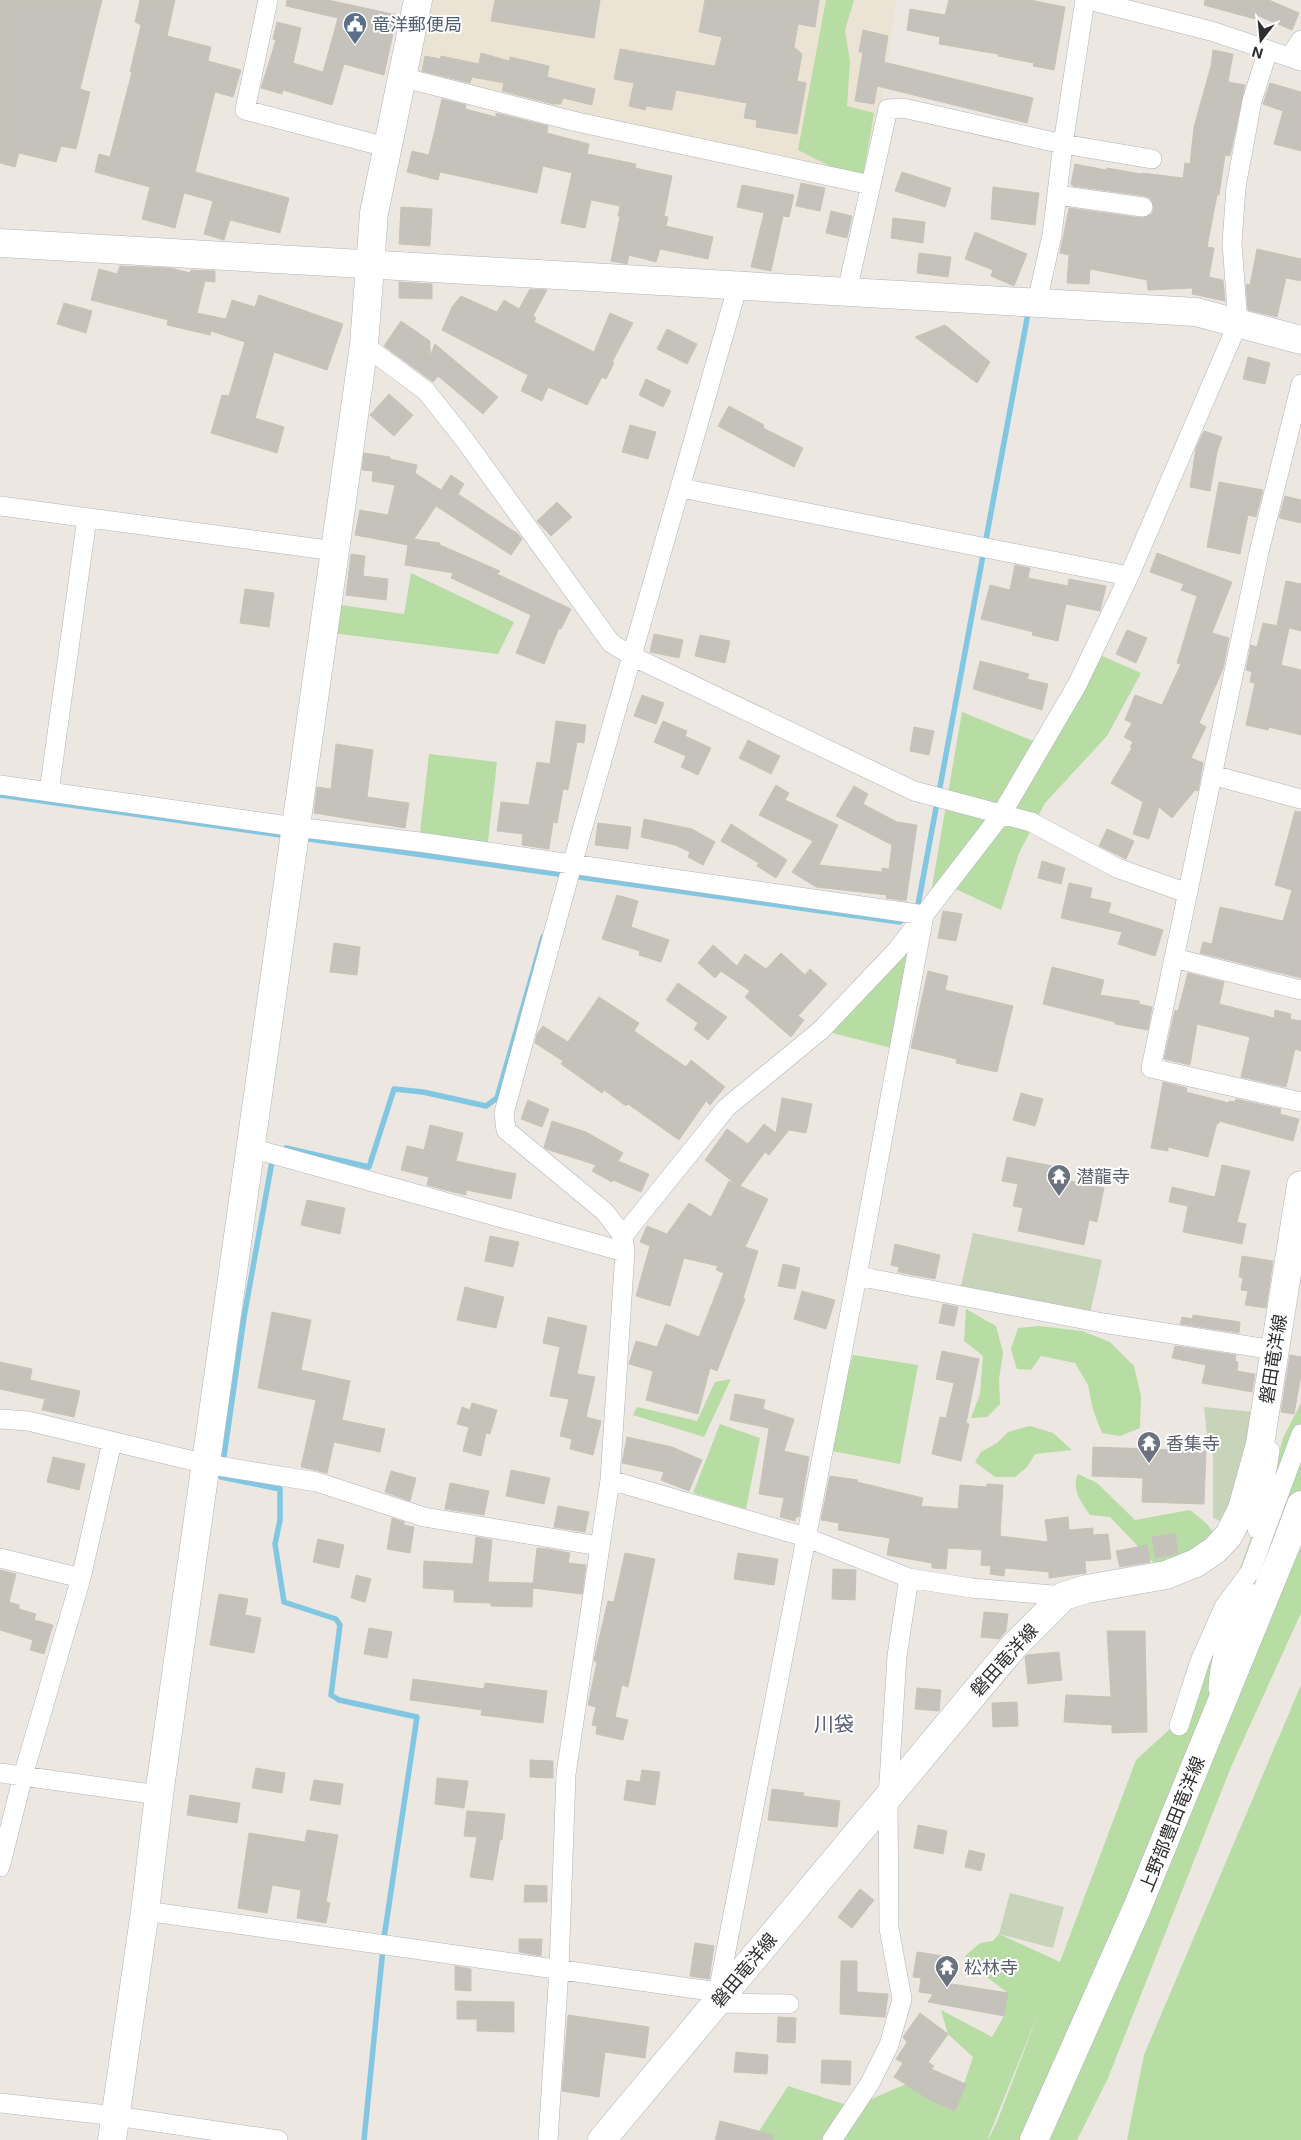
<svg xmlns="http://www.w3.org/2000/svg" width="1301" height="2140" font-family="Inter,'Noto Sans JP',sans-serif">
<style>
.education{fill:#ebe3d3}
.green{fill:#b7dca4;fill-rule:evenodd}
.cemetery{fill:#c7d4ba}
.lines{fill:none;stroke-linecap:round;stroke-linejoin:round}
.stream{stroke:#81c7e1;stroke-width:5.5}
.building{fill:#c5c2bc;stroke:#c8c3ba}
.street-casing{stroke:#b1b3bb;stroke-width:20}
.secondary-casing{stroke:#b1b3bb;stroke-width:29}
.street{stroke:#fff;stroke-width:19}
.secondary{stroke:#fff;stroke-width:28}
.labels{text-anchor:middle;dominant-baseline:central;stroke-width:4;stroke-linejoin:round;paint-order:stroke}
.service-label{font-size:18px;fill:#4e5e75;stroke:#fff;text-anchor:start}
.worship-label{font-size:18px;fill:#5b616d;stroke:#fff;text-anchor:start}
.street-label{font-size:18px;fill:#2d2d2d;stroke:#fff}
.quarter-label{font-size:20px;fill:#525978;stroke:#fff}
</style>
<rect width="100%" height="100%" fill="#ece7e1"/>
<path class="education" d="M416,0H896L871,185L401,77Z"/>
<path class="green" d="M826,0H854L845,30L850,62L847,106L874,113L862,182L798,150Z
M411,573L514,622L498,654L332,633L334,604L404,614Z
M1093,652L1141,673L1107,736L1045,803L1019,853L1001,910L947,885L928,910L962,712L1036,742Z
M429,754L497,762L487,850L419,842Z
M921,929L899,1050L821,1030Z
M966,1309L996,1326L1003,1353L999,1379L1000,1404L987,1417L971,1418L980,1394L983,1356L964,1341Z
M1039,1326L1082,1331L1110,1342L1134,1366L1141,1396L1140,1428L1120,1436L1102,1433L1093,1410L1088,1385L1075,1363L1041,1356L1031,1370L1017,1369L1011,1349L1018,1328Z
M853,1355L918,1365L900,1464L827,1450Z
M731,1379L704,1437L633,1415L637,1407L697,1421L715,1382Z
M1301,1403V1613L1231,1767L1108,2078L1077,2140H757L756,2136L788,2086L853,2107L906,2084L955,2111L973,2057L948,2034L941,2010L992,2037L1004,2016L1008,1993L969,1964L965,1956L980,1943L993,1941L999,1934L1060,1962L1136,1760L1171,1728L1228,1602L1273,1476L1283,1438ZM1040,2009L997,2122L989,2138H988Z
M720,1424L760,1438L746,1509L693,1493Z
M1030,1426L1053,1433L1072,1450L1035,1454L1027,1467L1015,1477H995L975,1462L981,1452L997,1443L1008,1432Z
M1078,1474L1097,1483L1135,1520L1190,1510L1206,1523L1217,1537L1171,1573L1154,1563L1110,1517L1090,1515C1081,1502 1071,1489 1078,1474Z
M1301,1685V2140H1127L1144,2055Z"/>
<path class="cemetery" d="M973,1233L1102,1260L1090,1314L961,1286Z
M1204,1407L1254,1412L1227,1524L1213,1518V1440L1207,1434Z
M1010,1893L1064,1907L1053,1948L999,1934Z"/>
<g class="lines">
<path class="stream" d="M0,795L288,836
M302,838L900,922L907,916
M914,910L918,905L1029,308
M286,1148L369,1167L394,1089L423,1092L486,1106L497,1098L543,937
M273,1156L244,1317L221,1477L280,1489V1520L275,1544L284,1602L336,1619L340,1625L331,1695L339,1700L417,1717L384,1938L364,2140"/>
</g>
<path class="building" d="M0,0H102L80,89L90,92L76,149L61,146L56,162L19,153L15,167L0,163Z
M140,0H175L167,36L211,47L208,61L241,70L233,97L215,92L195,172L289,198L280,233L230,220L224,240L204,234L213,201L184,193L175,228L142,219L150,187L95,172L99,154L110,157L132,72H130L141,25L135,22Z
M287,0H328L397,15L384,75L344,64L332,105L283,90L282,94L261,88L276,40L273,39L277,22L301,28L293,63L323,72L338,18L286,6Z
M495,0H600L594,38L491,21Z
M705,0H819L815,27L798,24L794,47L802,54L797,81L806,83L797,134L756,127L757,120L744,118L747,103L676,90L672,110L646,106L645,110L629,106L634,83L614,79L620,49L715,66L722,37L699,32Z
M949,0H1030L1065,7L1054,70L1033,66L1034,63L998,56V54L939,44L940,37L907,30L910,9L945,15Z
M1205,0H1269L1299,13L1292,30L1256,15L1255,19L1204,5Z
M863,30L888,36L884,62L1033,98L1027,123L877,86L874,104L855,101L863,52H859Z
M1213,50L1233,54L1228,82L1245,85L1230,156L1225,155L1219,195H1217L1207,247L1214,248L1209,277L1223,280L1225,301L1192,294L1193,288L1148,290L1147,280L1090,269L1089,284L1067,283L1069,255L1060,253L1069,208L1142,218L1152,214L1154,208L1150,198L1145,196L1073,186L1071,184L1075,164L1106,170L1107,168L1141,174L1142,173L1183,178L1185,163L1190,164L1194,127L1211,66Z
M481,53L509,61L510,57L549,66L547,77L595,89L592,105L563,98L561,104H553L502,91L504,83L472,77L470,83L422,71L425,56L440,59L441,56L479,64Z
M1270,83L1301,92V151L1274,144L1283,111L1263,104Z
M442,99L466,105L465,109L496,117V113L548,126L547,133L589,144L587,154L636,164L635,168L672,176L664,216L668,217L666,226L713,237L708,259L660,249L656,262L629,255L627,264L611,261L620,217L618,216L620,206L591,200L585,228L561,223L572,173L543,166L537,193L440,172L438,180L407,172L412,151L429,155Z
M902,172L951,188L945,207L895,191Z
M801,183L825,188L820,211L796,206Z
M742,185L794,195L789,217L783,216L771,271L751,267L764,213L737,207Z
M993,187L1039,193L1035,225L991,219Z
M401,207L432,209L430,246L399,244Z
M831,211L852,216L847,238L826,233Z
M893,218L925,222L923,243L891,238Z
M975,232L1027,254L1014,286L991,276L993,270L965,259Z
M1257,249L1301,259V281L1286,278L1277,317L1248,310L1246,284L1250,285Z
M919,253L951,257L948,277L917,273Z
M120,266L170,268L190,273L191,270L215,271V282L205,281L197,313L226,319L232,300L255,307L259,295L343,324L327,370L274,352L255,418L284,427L277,453L211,433L222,395L229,396L245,342L211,331L210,335L167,325L168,320L91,300L99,269L117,274Z
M399,282L432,284V299L399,298Z
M530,289L547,290L533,316L536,318L534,322L594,352L610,313L633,323L612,362L614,363L606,379L602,377L587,405L548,387L542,401L521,391L528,375L442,330L452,307L461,296L497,312L504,300L519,309Z
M64,303L92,311L86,333L57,324Z
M401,321L430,341V356L435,344L498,397L483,414L438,376L433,382L384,346Z
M945,325L990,362L977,383L915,337Z
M667,329L697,344L687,364L657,349Z
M1248,357L1270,363L1265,384L1243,379Z
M646,379L671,391L663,407L639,395Z
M389,394L413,415L394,436L370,415Z
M729,406L764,425L763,428L803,448L794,467L718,426Z
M630,425L656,432L648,459L622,452Z
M1204,431L1222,437L1217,452L1210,491L1190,487L1196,448Z
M364,453L390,457V459L417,465L415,473L441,490L451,475L464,484L458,494L518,534L522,539L511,555L436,506L414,539L440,543V545L500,571L497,574L571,609L561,629L559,628L544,664L516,653L531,615L451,578L453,573L405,565L408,545L355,535L360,510L388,515L395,485L372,481L373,471L362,470Z
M1219,482L1263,490L1256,517L1248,515L1240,554L1207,547Z
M1285,496L1301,500V523L1279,518Z
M557,502L572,517L551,536L537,521Z
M1157,553L1232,582L1212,633L1229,638L1223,669L1199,723L1206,727L1191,758L1203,763L1198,791L1195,790L1172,818L1159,807L1149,839L1133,834L1143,802L1111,783L1132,748L1130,747L1133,742L1124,737L1132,723L1125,720L1135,695L1162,705L1181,664L1177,663L1197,596L1181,590L1184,584L1150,572Z
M351,554L365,556L363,576L388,579L386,600L346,595Z
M1015,565L1030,568L1028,578L1068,586L1069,579L1106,586L1100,611L1066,604L1058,641L1032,635L1033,632L981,619L990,585L1010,590Z
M1286,581L1301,584V631L1277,625Z
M245,589L274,593L269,627L240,623Z
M1263,623L1289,628L1281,665L1301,670V735L1269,727L1268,730L1246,725L1255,683L1250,682L1252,672L1246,670L1251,645L1257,647Z
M1127,630L1147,638L1136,663L1116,654Z
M654,634L683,640L679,658L650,652Z
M700,635L730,641L725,663L695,656Z
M980,661L1029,674L1027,679L1048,684L1042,710L973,689Z
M642,695L664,703L656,724L634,716Z
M556,721L586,725L584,743L577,742L568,790L563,789L557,823L553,822L549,849L522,845L523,834L497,831L501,802L529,805L537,762L550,764Z
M663,721L687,731L685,736L711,748L698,775L681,767L686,756L654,742Z
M914,727L934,731L929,755L910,751Z
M748,740L780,756L771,774L739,758Z
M336,744L373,750L367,797L409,803L405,828L314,813L317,787L331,789Z
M776,785L789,793L785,800L838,825L819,865L882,872V868L889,869L892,845L836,816L854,786L868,794L863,804L897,822L917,825L906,901L886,898L887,895L816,887L792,872L813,841L759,815Z
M1295,811L1301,812V978L1200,953L1203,942L1212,944L1220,907L1283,921L1292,890L1275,885Z
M644,819L692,829L715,842L703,865L688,857L690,852L675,845L641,837Z
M598,823L631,827L628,849L595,845Z
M731,824L787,860L776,878L757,866L759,863L721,841Z
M1107,829L1134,841L1126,859L1099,846Z
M1042,861L1065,868L1061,884L1038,878Z
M1069,883L1092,888L1090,898L1111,903L1108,913L1163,930L1155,956L1118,944L1122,932L1061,918Z
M617,895L638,901L631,927L669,940L661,962L639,955L640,951L602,939Z
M943,911L962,914L956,941L938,938Z
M334,943L360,947L357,975L330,972Z
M713,945L737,966L745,954L766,969L781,953L805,975L810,969L827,984L798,1016L804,1020L791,1037L745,997L750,991L721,971L715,978L698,963Z
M1052,967L1104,980L1100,995L1139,1001V1004L1152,1007L1148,1030L1115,1024V1022L1043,1004Z
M928,971L948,976L945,990L1013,1006L997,1072L956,1063L957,1059L911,1048Z
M1188,973L1224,982L1219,1004L1274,1018L1275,1010L1291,1014L1290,1019L1301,1021V1051L1295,1049L1286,1087L1241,1077L1250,1037L1197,1024L1190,1065L1164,1059L1175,1010L1178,1011Z
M678,983L727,1017L708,1040L694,1029L698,1023L666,1000Z
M599,997L639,1023L634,1031L686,1067L691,1060L725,1087L710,1105L706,1101L679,1140L628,1104L626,1106L604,1090L602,1093L561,1064L563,1061L535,1043L537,1034L543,1026L568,1042Z
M1163,1082L1187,1088L1186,1092L1229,1103V1101L1235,1102L1236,1099L1281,1109L1280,1114L1299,1119L1293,1141L1219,1121V1124L1217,1123L1208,1157L1168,1147V1151L1151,1148Z
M1021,1093L1043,1099L1035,1126L1013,1120Z
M782,1098L812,1104L806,1133L789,1130L769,1155L765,1152L740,1186L768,1199L745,1247L758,1251L743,1298L745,1299L717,1371L710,1368L698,1414L646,1400L653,1371L629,1364L636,1341L657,1347L666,1324L699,1337L724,1273L716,1270L718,1266L684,1258L670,1306L636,1296L650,1246L640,1242L647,1226L667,1234L689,1203L711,1217L729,1181L737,1185L705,1160L727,1129L748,1144L764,1124L776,1133Z
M528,1100L549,1109L542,1127L521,1119Z
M552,1121L586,1132L623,1153L618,1161L649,1174L641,1192L613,1180L612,1182L592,1171L596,1165L546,1149L544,1147Z
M430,1125L463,1133L456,1161L516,1174L511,1199L466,1190V1195L445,1190L427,1185L429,1177L401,1170L407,1146L424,1150Z
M1007,1157L1063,1168L1061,1179L1104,1188L1097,1222L1089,1220L1084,1245L1018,1231L1023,1208L1013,1206L1018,1184L1002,1181Z
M1222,1165L1250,1171L1237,1222L1246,1224L1242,1244L1183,1232L1188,1206L1169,1202L1172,1187L1215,1197Z
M307,1200L345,1208L340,1234L301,1225Z
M490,1236L519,1242L513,1267L485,1261Z
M895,1244L940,1255L935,1279L898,1272L899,1267L891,1265Z
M1242,1256L1273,1261L1266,1308L1245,1305L1248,1291L1241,1290L1243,1278L1239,1277Z
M783,1264L800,1268L795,1289L778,1286Z
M465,1287L504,1297L496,1328L457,1320Z
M802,1291L835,1300L826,1329L794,1319Z
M943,1304L958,1307L954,1326L939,1323Z
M272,1312L311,1320L301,1370L350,1381L342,1420L385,1429L380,1452L334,1442L327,1473L301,1467L316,1400L258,1388Z
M1193,1315L1240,1322L1239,1333L1180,1324L1182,1317L1192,1319Z
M548,1317L587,1326L577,1374L595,1377L586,1417L601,1421L593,1455L570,1449L572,1439L560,1436L569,1399L550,1396L560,1347L543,1343Z
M1175,1346L1236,1355L1235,1361L1238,1362L1237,1371L1255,1374L1252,1392L1202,1383L1206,1365L1172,1358Z
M942,1351L979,1359L966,1423L969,1424L961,1461L932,1454L940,1417L946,1418L954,1383L936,1379Z
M1290,1355L1301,1357V1375L1294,1414L1281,1412Z
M0,1362L32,1369L30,1380L80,1391L74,1417L42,1410L45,1399L0,1389Z
M735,1394L765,1400L763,1409L794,1419L784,1451L809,1457L799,1517H796L795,1521L780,1517L784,1498L759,1494L769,1428L730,1420Z
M472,1403L497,1410L490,1434L486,1433L481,1456L463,1451L469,1427L457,1424L462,1407L470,1410Z
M627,1437L672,1447L702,1460L689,1491L661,1480L664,1472L622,1463Z
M1093,1447L1206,1451L1204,1504L1142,1502L1143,1478L1092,1476Z
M53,1457L85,1464L79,1490L47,1482Z
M511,1470L550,1478L544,1504L506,1496Z
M391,1471L416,1478L410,1501L385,1492Z
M830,1476L858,1480L857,1482L923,1498L921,1506L958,1509L960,1485L987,1487V1484L1003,1485L1000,1536L1048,1542L1045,1520L1068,1517L1069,1530L1093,1528V1535L1108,1534L1111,1559L1085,1561L1086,1573L1049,1578V1572L1005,1568L1004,1576L990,1574L991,1566L981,1565L982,1550L948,1548L946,1569L932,1568V1563L887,1555L890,1538L838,1530L839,1523L821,1520Z
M450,1483L489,1491L484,1515L445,1509Z
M558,1506L589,1512L585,1532L554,1527Z
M392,1518L404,1522V1525L414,1527L410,1553L387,1549Z
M1175,1533L1178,1553L1155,1558L1152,1537Z
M476,1537L492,1540L488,1582L533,1583L537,1548L549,1549L570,1553L568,1563L586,1565L582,1594L533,1588L532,1607L491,1606V1603L454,1602V1590L423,1588L424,1561L473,1564Z
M318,1539L344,1545L339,1568L313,1562Z
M1147,1545L1150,1562L1120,1567L1116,1551Z
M625,1553L655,1559L628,1687L622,1685L615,1717L628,1720L623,1740L596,1734L597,1726L592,1725L596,1707L588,1705L597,1662L594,1661L595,1656L608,1601L614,1602Z
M738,1553L778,1559L774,1585L734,1579Z
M833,1569L856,1570L855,1600L832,1599Z
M0,1570L16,1574L9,1602L19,1605V1609L36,1614L34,1620L53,1625L44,1654L30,1650L33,1640L0,1630Z
M356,1575L371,1579L365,1602L351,1598Z
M219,1594L248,1599L245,1615L261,1618L254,1653L210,1645Z
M984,1612L1008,1614L1006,1631L999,1639L981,1637Z
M369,1628L392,1632L387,1658L364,1654Z
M1107,1631H1145L1147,1732L1112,1733V1725L1064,1722L1066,1695L1111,1697Z
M1059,1652L1062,1680L1028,1684L1025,1657L1027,1655Z
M413,1679L484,1689L485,1683L547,1691L543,1723L481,1715L482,1710L410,1700Z
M917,1688L941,1690L939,1711L915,1709Z
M1017,1702L1018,1726L993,1727L992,1703Z
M530,1760L553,1761V1778L530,1777Z
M256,1768L285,1773L282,1793L252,1788Z
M642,1770L660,1772L655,1805L624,1800L627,1780L640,1782Z
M437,1778L468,1781L464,1808L435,1804Z
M314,1780L343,1784L340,1805L310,1800Z
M772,1789L804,1793L803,1796L840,1801L837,1827L768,1820Z
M190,1795L240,1803L237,1823L187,1815Z
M467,1811L505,1814L502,1840L500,1839L493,1880L470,1877L477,1837L464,1836Z
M918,1825L947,1831L943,1854L914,1848Z
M307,1830L338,1835L326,1902L330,1903L326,1923L297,1918L301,1890L272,1885L267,1913L238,1908L249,1833L305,1842Z
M969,1850L985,1854L981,1871L965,1867Z
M525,1885L547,1886V1902H524Z
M860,1889L874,1900L852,1928L838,1917Z
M519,1939H542L541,1956L519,1952Z
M695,1943L714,1946L709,1979L690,1976Z
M917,1952L950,1957L946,1983L1008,1993L1004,2016L928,2002L933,1994L919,1992L921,1978L913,1977Z
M841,1961H857V1992L888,1994L885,2017L840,2014Z
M455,1966L471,1969V1991L455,1990Z
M457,2001L514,2002V2032L477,2031V2019H457Z
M920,2013L948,2034L928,2062L934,2066L931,2069L966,2084L955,2111L930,2100L894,2077L903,2063L896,2059L907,2042L903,2037Z
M568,2015L649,2027L645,2058L605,2052L599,2097L562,2091Z
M778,2017L796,2018L795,2043L777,2042Z
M736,2052L768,2055L767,2074L734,2072Z
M822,2060L851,2061L850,2085L821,2083Z
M720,2121L774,2135L773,2140H715Z"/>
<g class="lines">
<g class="street-casing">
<path id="street" d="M268,0L245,110L386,147
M1089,0L1211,31L1301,61
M1290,57L1301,40
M401,77L577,122L871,185
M1057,195L1143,207
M847,291L888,109L903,108L1063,144L1152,159
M1037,302L1052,235L1063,144L1085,0
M364,345L426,391L464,439L611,643L632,656L914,791L1031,822L1117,868L1187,893
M1301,384L1259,552L1151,1068L1301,1102
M681,488L1129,576
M0,506L335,551
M1212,775L1301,799
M0,785L296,827L419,842L924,915L857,1276L718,1992
M49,792L87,518
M1174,958L1301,990
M251,1148L625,1252
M623,1236L726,1108L821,1030L897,950L1001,815L1077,685L1129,576L1238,323L1232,243L1236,187L1252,101L1268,50
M857,1276L1103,1323L1275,1350
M0,1419L28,1421L206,1464L317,1482L424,1517L599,1546
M610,1480L805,1537L909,1578L971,1588L1064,1596
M1257,1529L1270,1451L1265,1448
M0,1558L81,1578
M1218,1689C1219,1655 1235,1620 1245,1587
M1179,1726L1200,1661L1224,1607L1250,1572L1301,1434
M0,1773L159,1795
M0,1867L23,1776L81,1578L112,1442
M145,1911L718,1992L722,1997
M716,2003L789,2004
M0,2103L116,2116L278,2140
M548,2140L559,1969L566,1774L610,1480L625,1252L623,1236L605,1212L506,1130L504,1113L572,865L738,285
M832,2140L870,2083L889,2045L902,1999L889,1928L888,1798L897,1656L909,1578"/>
</g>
<g class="secondary-casing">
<path id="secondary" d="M0,243L1196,312L1301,340
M112,2140L145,1911L159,1795L364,345L374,213L418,0
M602,2140L1013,1647L1064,1596L1087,1589L1166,1575L1196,1563L1215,1550L1229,1535L1242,1509L1260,1444L1301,1185
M1034,2140L1137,1908L1286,1545L1301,1505"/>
</g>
<use href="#street" class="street"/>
<use href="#secondary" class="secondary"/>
</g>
<defs>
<g id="civic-pin" transform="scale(1.25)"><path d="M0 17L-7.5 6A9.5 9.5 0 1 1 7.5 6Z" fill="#5c6f8a" stroke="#fff"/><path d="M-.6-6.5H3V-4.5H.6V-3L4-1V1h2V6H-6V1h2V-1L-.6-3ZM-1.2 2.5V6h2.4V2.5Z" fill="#fff"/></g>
<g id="temple-pin" transform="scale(1.25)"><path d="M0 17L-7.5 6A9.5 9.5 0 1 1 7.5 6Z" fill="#6b7280" stroke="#fff"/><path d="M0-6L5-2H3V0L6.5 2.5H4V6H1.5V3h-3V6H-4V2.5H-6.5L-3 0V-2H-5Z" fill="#fff"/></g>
</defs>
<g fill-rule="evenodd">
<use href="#civic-pin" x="355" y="24"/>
<use href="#temple-pin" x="1059" y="1176"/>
<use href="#temple-pin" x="1149" y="1443"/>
<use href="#temple-pin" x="947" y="1967"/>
</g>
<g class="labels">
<g class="service-label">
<text x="372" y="24">竜洋郵便局</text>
</g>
<g class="worship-label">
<text x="1076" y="1176">潜龍寺</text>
<text x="1166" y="1443">香集寺</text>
<text x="964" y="1967">松林寺</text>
</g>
<g class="street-label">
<text transform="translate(1273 1359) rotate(-81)">磐田竜洋線</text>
<text transform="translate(1004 1660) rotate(-48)">磐田竜洋線</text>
<text transform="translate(1172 1824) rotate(-68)">上野部豊田竜洋線</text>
<text transform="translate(744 1970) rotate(-50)">磐田竜洋線</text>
</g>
<g class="quarter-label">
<text x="834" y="1724">川袋</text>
</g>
</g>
<g transform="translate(1261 40) rotate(196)" stroke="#ffffff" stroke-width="4" paint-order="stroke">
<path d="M0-4L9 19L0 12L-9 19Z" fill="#2d2d2d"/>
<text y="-8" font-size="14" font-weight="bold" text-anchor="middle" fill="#2d2d2d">N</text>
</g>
</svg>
